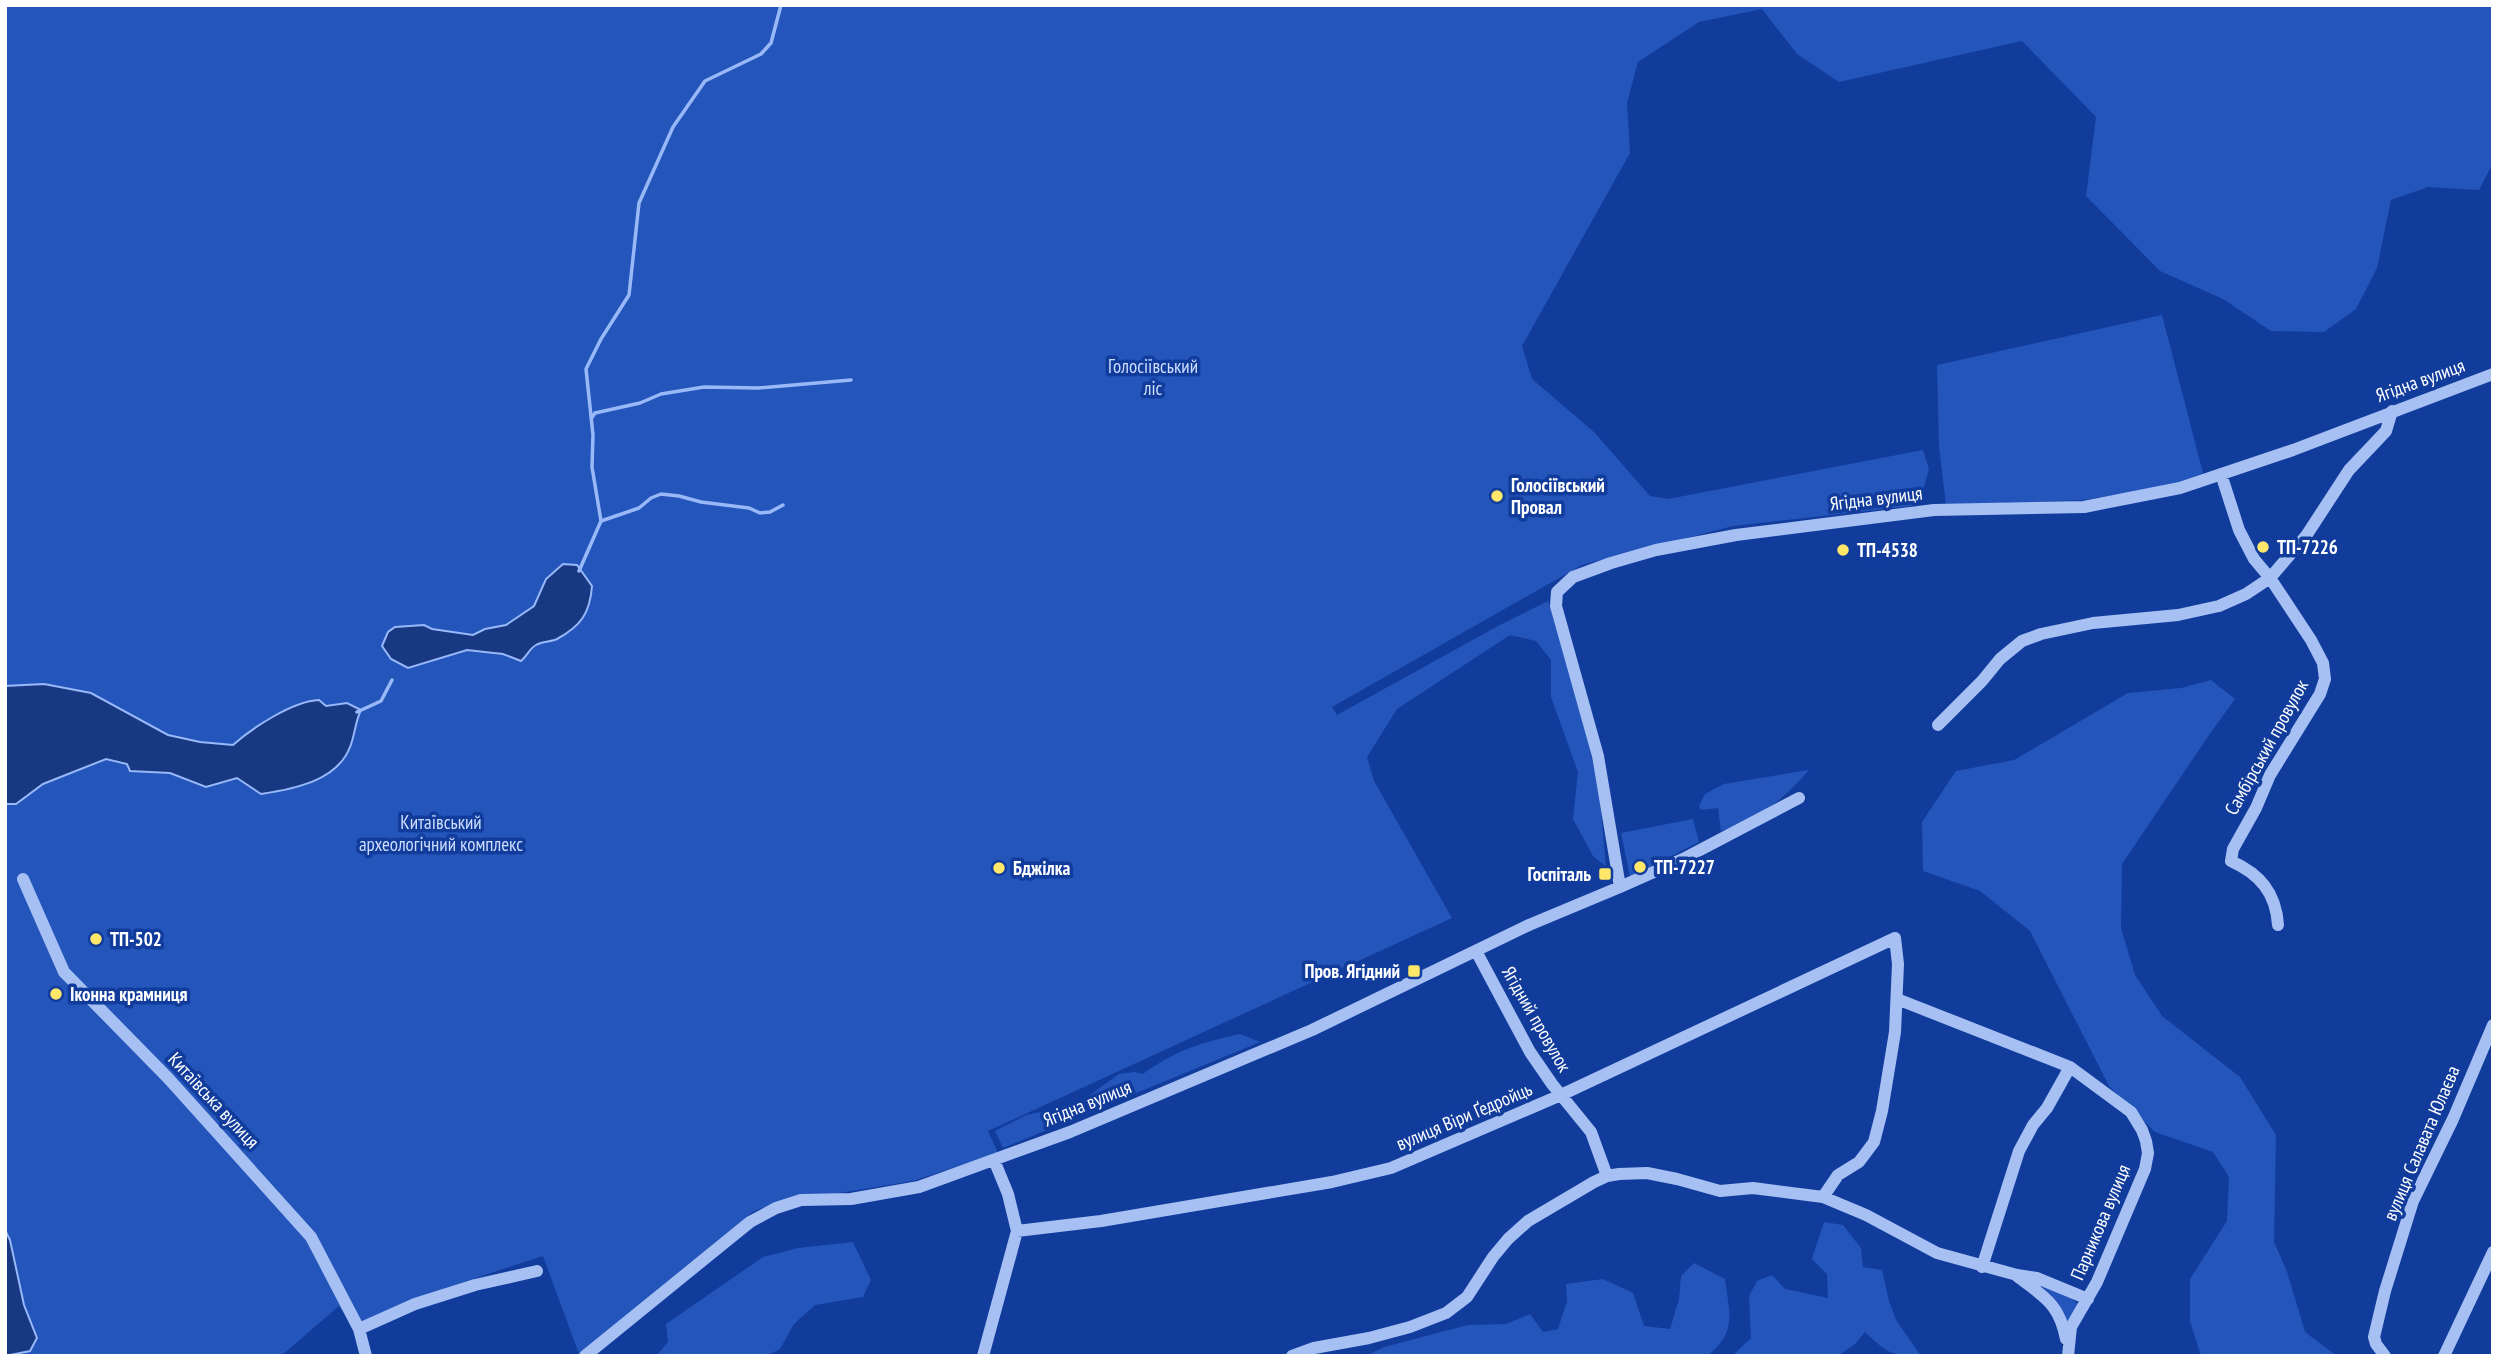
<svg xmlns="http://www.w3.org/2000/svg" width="2498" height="1361" font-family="'PT Sans Narrow',sans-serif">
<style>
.green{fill:#2455bb}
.water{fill:#183982;stroke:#98b8f8;stroke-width:2}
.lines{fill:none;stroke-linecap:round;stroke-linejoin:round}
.stream{stroke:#98b8f8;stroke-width:3.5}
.minor{stroke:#a6c0f4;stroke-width:12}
.poi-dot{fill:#ffe76a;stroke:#113c9c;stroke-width:2.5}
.labels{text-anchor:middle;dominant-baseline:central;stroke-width:7;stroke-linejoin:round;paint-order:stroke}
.park-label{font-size:19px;fill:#cfdefe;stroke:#113c9c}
.street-label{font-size:19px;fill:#fff;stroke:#113c9c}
.poi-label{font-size:19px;font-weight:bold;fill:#fff;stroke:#113c9c;text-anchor:start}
</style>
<rect width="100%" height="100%" fill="#113c9c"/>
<path class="green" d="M5,5H2493V163L2479,190L2428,187L2391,200L2377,268L2356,309L2324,332L2271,331L2223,299L2160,271L2086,196L2096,117L2022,41L1839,82L1797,54L1762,9L1699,22L1638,62L1627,103L1630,153L1522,346L1532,379L1594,432L1650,496L1668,499L1923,450L1929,469L1920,500L1911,506L1733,526L1582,565L1332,707L1337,715L1498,626L1548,601L1558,626L1588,740L1600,800L1606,867L1593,856L1573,819L1578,772L1551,697V660L1536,641L1510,635L1397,709L1367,757L1374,781L1452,918L988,1131L998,1153L913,1181L777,1203L754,1211L579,1354L543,1256L430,1293L353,1327L339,1306L281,1356H5Z
M2162,315L2203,473L2179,484L2084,500L1946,505L1939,447L1937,365Z
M2211,680L2235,699L2209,735L2122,864L2121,928L2135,975L2162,1016L2240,1077L2276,1135L2274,1242L2287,1272L2305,1332L2337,1356H2201L2190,1321V1279L2227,1221L2229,1177L2213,1152L2155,1132L2109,1086L2030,931L1980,891L1923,871L1922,822L1956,771L2014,760L2128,693L2181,688Z
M1809,770C1782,800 1761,819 1721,831L1718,808L1701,810L1699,806L1705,794L1724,784Z
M1693,819L1699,842L1630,877L1621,833Z
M1240,1034L1260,1042L1003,1148L995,1131L1026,1115L1076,1105L1119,1074L1135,1072L1143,1074C1174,1051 1202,1042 1240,1034Z
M1824,1222L1843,1225L1861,1248L1863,1267L1882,1270L1889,1301L1896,1320L1921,1356C1891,1356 1887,1353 1865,1332L1855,1344L1838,1356H1732L1751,1338L1749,1296L1757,1281L1772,1275L1785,1289L1828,1298L1827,1274L1812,1259Z
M853,1242L871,1280L863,1297L815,1305L794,1324L780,1349L766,1356H656L668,1342L666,1324L763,1257L798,1248Z
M1694,1263L1725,1279C1729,1312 1738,1332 1707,1356H1366L1384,1347L1468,1325L1506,1324L1530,1314L1543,1332L1558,1329L1567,1301L1566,1284L1603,1279L1633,1293L1644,1326L1670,1329L1679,1299L1681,1276Z
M2034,1279L2067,1293L2080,1307L2068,1330L2058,1302Z"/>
<path class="water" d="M563,564L577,565L592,586C590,613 581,626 557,639C551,642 543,641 536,645C529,649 527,656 521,661L503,654L467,650L408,668L391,659L382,646L388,632L395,627L424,625L432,629L473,635L485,629L506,625L534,606L546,579Z
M44,684L91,693L168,735L200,742L233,745C252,728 293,701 319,700L326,706L347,703L361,710C355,722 355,735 350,747C337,781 294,789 261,794L237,778L206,787L170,773L130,771L127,764L106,759L43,784L16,804H5V686Z
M5,1230L10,1240L24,1305L37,1338L30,1351L5,1356Z"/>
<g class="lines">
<path class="stream" d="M591,419L595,413L640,403L661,394L704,387L758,388L851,380
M601,521L639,508L651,498L661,494L679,496L701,502L749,508L760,513L770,512L783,505
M579,571L601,521L592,467L593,435L586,369L601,339L629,295L639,203L673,127L705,81L761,54L771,43L781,5
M357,712L381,701L392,680"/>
<path class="minor" d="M2221,474L2239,530L2254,559L2270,578L2311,640L2323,663L2325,679L2320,694L2270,775L2256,808L2233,849L2231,861C2260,874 2276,893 2278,925
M1938,725L1982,681L2000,659L2022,641L2041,634L2093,623L2178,615L2219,606L2246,594L2270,578L2306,536L2349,470L2386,431L2392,411
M23,879L64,972L168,1078L311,1237L359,1329L366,1356
M1620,887L1683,859L1799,798
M1476,951L1530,1052L1552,1084L1591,1132L1607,1176
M1897,999L2070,1067L2131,1112L2142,1130L2146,1141L2148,1153L2145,1169L2097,1282L2071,1327L2068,1356
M1017,1231L1101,1221L1332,1182L1391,1168L1561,1095L1895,938L1898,964L1895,1032L1882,1111L1874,1142L1859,1162L1838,1175L1823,1197
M1982,1267L2019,1151L2033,1125L2047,1108L2070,1067
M2017,1276C2044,1297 2059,1303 2066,1339
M359,1329L415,1304L475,1285L537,1271
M585,1356L750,1222L776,1208L801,1200L851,1199L919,1187L1070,1132L1312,1030L1529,925L1620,887L1598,756L1556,606L1557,592L1573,577L1611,563L1656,550L1736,535L1934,510L2084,507L2180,488L2293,450L2493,374
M983,1356L1017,1231L1008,1194L994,1160
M1292,1356L1314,1348L1369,1338L1410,1327L1446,1313L1467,1297L1493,1257L1508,1239L1528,1221L1594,1182L1607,1176L1619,1174L1647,1173L1677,1179L1720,1191L1753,1188L1823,1197L1866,1215L1937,1253L2017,1275L2037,1278L2088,1299
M2385,1356L2376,1344L2374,1337L2385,1291L2413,1201L2453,1119L2493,1025
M2444,1356L2493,1252"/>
</g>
<g class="poi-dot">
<circle cx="1497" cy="496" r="7"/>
<circle cx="2263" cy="547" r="7"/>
<circle cx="1843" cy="550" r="7"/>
<circle cx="1640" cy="867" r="7"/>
<circle cx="999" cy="868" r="7"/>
<rect x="1598" y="867" width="14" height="14" rx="3.5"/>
<circle cx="96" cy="939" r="7"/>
<rect x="1407" y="964" width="14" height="14" rx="3.5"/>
<circle cx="56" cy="994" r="7"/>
</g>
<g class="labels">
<g class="park-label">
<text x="1153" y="366">Голосіївський<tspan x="1153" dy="22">ліс</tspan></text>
<text x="441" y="822">Китаївський<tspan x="441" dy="22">археологічний комплекс</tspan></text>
</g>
<g class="street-label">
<text transform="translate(2420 380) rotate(-20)">Ягідна вулиця</text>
<text transform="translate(1876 498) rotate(-7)">Ягідна вулиця</text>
<text transform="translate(2266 747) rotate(-61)">Самбірський провулок</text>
<text transform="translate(1537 1019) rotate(60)">Ягідний провулок</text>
<text transform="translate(214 1100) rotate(47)">Китаївська вулиця</text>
<text transform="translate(1087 1103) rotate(-22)">Ягідна вулиця</text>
<text transform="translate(1464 1116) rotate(-23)">вулиця Віри Ґедройць</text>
<text transform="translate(2421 1143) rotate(-67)">вулиця Салавата Юлаєва</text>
<text transform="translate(2100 1222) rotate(-67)">Парникова вулиця</text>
</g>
<g class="poi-label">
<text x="1511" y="485">Голосіївський<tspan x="1511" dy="22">Провал</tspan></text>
<text x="2277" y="547">ТП-7226</text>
<text x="1857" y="550">ТП-4538</text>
<text x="1654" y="867">ТП-7227</text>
<text x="1013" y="868">Бджілка</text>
<text x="1591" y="874" text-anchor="end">Госпіталь</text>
<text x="110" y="939">ТП-502</text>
<text x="1400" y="971" text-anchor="end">Пров. Ягідний</text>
<text x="70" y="994">Іконна крамниця</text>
</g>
</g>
<rect width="2498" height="1361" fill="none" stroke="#ffffff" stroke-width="14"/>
</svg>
